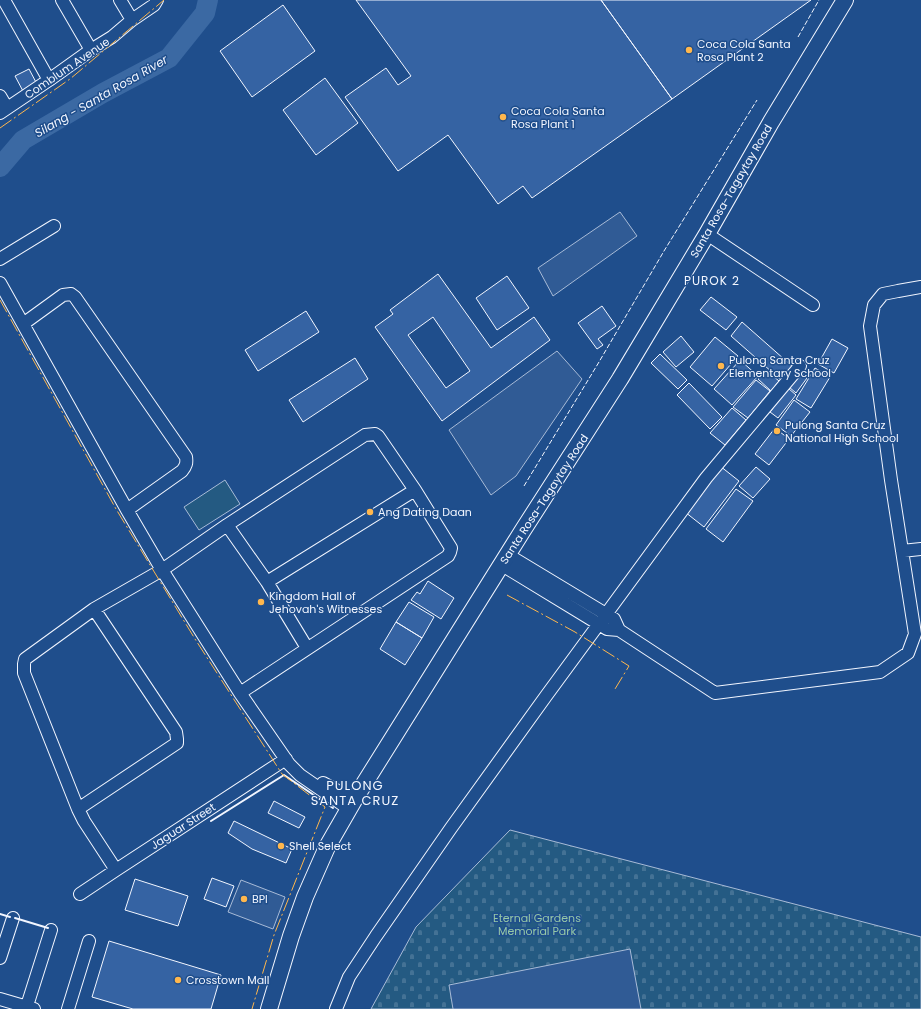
<svg xmlns="http://www.w3.org/2000/svg" width="921" height="1009" font-family="Poppins,sans-serif">
<style>
.cemetery{fill:url(#cemetery-stones);stroke:#a8bbd7}
.pitch{fill:#245a82;stroke:#a8bbd7}
.parking{fill:#305b95;stroke:#a8bbd7}
.lines{fill:none;stroke-linecap:round;stroke-linejoin:round}
.river{stroke:#3b69a3;stroke-width:20}
.building{fill:#3563a3;stroke:#f2f6ff;fill-rule:evenodd}
.minor-casing{stroke:#f2f6ff;stroke-width:14}
.major-casing{stroke:#f2f6ff;stroke-width:18}
.minor{stroke:#1f4e8c;stroke-width:12}
.major{stroke:#1f4e8c;stroke-width:16}
.fence{stroke:#f2f6ff;stroke-width:1;stroke-dasharray:5 2;stroke-linecap:butt}
.wall{stroke:#f2f6ff;stroke-width:2}
.power{stroke:#ffb74d;stroke-width:1;stroke-dasharray:14 3 2 3;stroke-linecap:butt}
.poi-dot{fill:#ffb74d;stroke:#1f4e8c;stroke-width:1.5}
.labels{text-anchor:middle;dominant-baseline:central;stroke-width:3;stroke-linejoin:round;paint-order:stroke}
.poi-label{font-size:11px;fill:#f2f6ff;stroke:#1f4e8c;text-anchor:start}
.street-label{font-size:11px;fill:#f2f6ff;stroke:#1f4e8c}
.park-label{font-size:11px;fill:#97c8a6;stroke:#1f4e8c}
.water-label{font-size:12px;font-style:italic;fill:#f2f6ff;stroke:#1f4e8c}
.neighbourhood-label{font-size:12px;letter-spacing:1px;fill:#f2f6ff;stroke:#1f4e8c}
.quarter-label{font-size:13px;letter-spacing:1px;fill:#f2f6ff;stroke:#1f4e8c}
</style>
<defs>
<pattern id="cemetery-stones" width="16" height="16" patternUnits="userSpaceOnUse"><rect width="16" height="16" fill="#245a82"/><path d="M2 7V4a2 2 0 0 1 4 0v3zM10 15v-3a2 2 0 0 1 4 0v3z" fill="#447295"/></pattern>
</defs>
<rect width="100%" height="100%" fill="#1f4e8c"/>
<path class="cemetery" d="M510,830L921,937V1009H371L416,927Z"/>
<path class="pitch" d="M225,480L240,504L199,530L184,507Z"/>
<path class="parking" d="M620,212L637,236L553,296L538,268Z
M557,351L582,379L516,476L491,495L449,430Z
M241,880L285,897L273,929L228,912Z
M630,949L641,1009H453L449,985Z"/>
<g class="lines">
<path class="river" d="M0,167L23,140L103,93L169,58L205,13L208,0"/>
</g>
<path class="building" d="M356,0H601L672,99L532,198L523,186L498,204L448,135L398,171L345,97L386,68L398,85L411,76Z
M601,0H811L672,99Z
M283,5L315,51L252,97L220,51Z
M29,69L38,86L24,93L15,76Z
M325,78L358,123L316,155L283,110Z
M438,274L491,348L534,317L550,340L442,421L375,327L393,314L390,310ZM433,317L470,371L446,388L408,335Z
M507,276L529,308L497,330L476,298Z
M711,297L737,317L726,330L700,310Z
M602,306L616,326L598,339L603,345L597,349L578,323Z
M306,311L319,332L258,371L245,350Z
M742,322L793,367L781,380L731,336Z
M681,336L694,352L676,367L663,352Z
M715,337L738,356L712,386L690,367Z
M832,339L848,348L834,373L818,364Z
M660,354L687,380L678,389L651,363Z
M355,358L368,379L303,422L289,400Z
M740,360L758,376L732,405L714,389Z
M815,368L830,377L811,408L796,399Z
M766,370L779,381L771,391L758,379Z
M801,373L807,378L796,393L789,387Z
M756,380L770,391L748,418L733,407Z
M689,383L722,417L710,429L677,395Z
M788,388L796,395L778,418L770,412Z
M794,400L810,412L791,436L776,425Z
M732,408L746,420L725,445L710,433Z
M775,428L789,439L769,465L755,454Z
M720,466L739,481L704,527L685,512Z
M756,467L770,479L753,498L739,486Z
M736,489L753,501L723,542L706,529Z
M428,581L454,598L441,619L411,600L417,592L420,594Z
M409,602L434,617L422,638L396,622Z
M396,622L422,638L405,665L380,649Z
M274,801L305,817L299,828L268,813Z
M234,821L292,849L286,863L252,849L228,833Z
M212,878L234,886L226,907L204,899Z
M135,879L188,896L178,926L125,910Z
M109,941L221,975L211,1009H133L92,997Z"/>
<g class="lines">
<g class="minor-casing">
<path id="minor" d="M4,0L49,80
M62,0L91,50
M120,0L132,20
M0,96L7,108
M0,113L49,80L91,50L112,37L132,20L154,5L157,0
M707,234L813,305
M0,259L54,226
M0,283L127,510L162,570L240,693L289,764L300,775L349,809
M23,324L63,295L71,294L75,297L186,457C187,463 186,466 182,471L127,510
M227,525L267,582L307,648
M902,551L921,549
M508,555L614,619L619,630L715,693L880,672L908,653L915,634L891,480L870,326L874,305L883,294L898,291L921,287
M502,565L607,629L619,630
M267,582L415,490
M323,783L354,800
M78,809L177,743V739L176,732L94,609
M116,870L84,821L78,809L24,673V664L25,659L94,609L162,570L227,525L365,435L375,434L378,436L415,490L451,548L450,552L448,556L240,693
M80,894L116,870L286,759
M0,958L13,918
M0,999L34,1009
M26,1009L51,930
M68,1009L89,941
M336,1009L349,977L376,936L451,828L546,696L706,478L800,366"/>
</g>
<g class="major-casing">
<path id="major" d="M269,1009L291,936L305,897L327,847L354,800L523,530L620,379L707,234L771,122L845,0"/>
</g>
<use href="#minor" class="minor"/>
<use href="#major" class="major"/>
<path class="fence" d="M798,37L819,0
M524,486L599,362L664,251L757,100"/>
<path class="wall" d="M211,821L284,775L333,808
M0,914L10,917
M15,918L48,928"/>
<path class="power" d="M0,128L70,79L164,0
M0,300L116,509L195,639L282,774L325,807L274,935L252,1009
M507,595L575,632L629,666L615,689"/>
</g>
<g class="poi-dot">
<circle cx="689" cy="50" r="4"/>
<circle cx="503" cy="117" r="4"/>
<circle cx="721" cy="366" r="4"/>
<circle cx="777" cy="431" r="4"/>
<circle cx="370" cy="512" r="4"/>
<circle cx="261" cy="602" r="4"/>
<circle cx="281" cy="846" r="4"/>
<circle cx="244" cy="899" r="4"/>
<circle cx="178" cy="980" r="4"/>
</g>
<g class="labels">
<g class="poi-label">
<text x="697" y="44">Coca Cola Santa<tspan x="697" dy="13">Rosa Plant 2</tspan></text>
<text x="511" y="111">Coca Cola Santa<tspan x="511" dy="13">Rosa Plant 1</tspan></text>
<text x="729" y="360">Pulong Santa Cruz<tspan x="729" dy="13">Elementary School</tspan></text>
<text x="785" y="425">Pulong Santa Cruz<tspan x="785" dy="13">National High School</tspan></text>
<text x="378" y="512">Ang Dating Daan</text>
<text x="269" y="596">Kingdom Hall of<tspan x="269" dy="13">Jehovah's Witnesses</tspan></text>
<text x="289" y="846">Shell Select</text>
<text x="252" y="899">BPI</text>
<text x="186" y="980">Crosstown Mall</text>
</g>
<g class="street-label">
<text transform="translate(67 68) rotate(-34)">Comblum Avenue</text>
<text transform="translate(731 191) rotate(-60)">Santa Rosa-Tagaytay Road</text>
<text transform="translate(544 499) rotate(-57)">Santa Rosa-Tagaytay Road</text>
<text transform="translate(183 826) rotate(-33)">Jaguar Street</text>
</g>
<g class="park-label">
<text x="537" y="918">Eternal Gardens<tspan x="537" dy="13">Memorial Park</tspan></text>
</g>
<g class="water-label">
<text transform="translate(101 96) rotate(-30)">Silang - Santa Rosa River</text>
</g>
<g class="neighbourhood-label">
<text x="712" y="280">PUROK 2</text>
</g>
<g class="quarter-label">
<text x="355" y="785">PULONG<tspan x="355" dy="15">SANTA CRUZ</tspan></text>
</g>
</g>
</svg>
